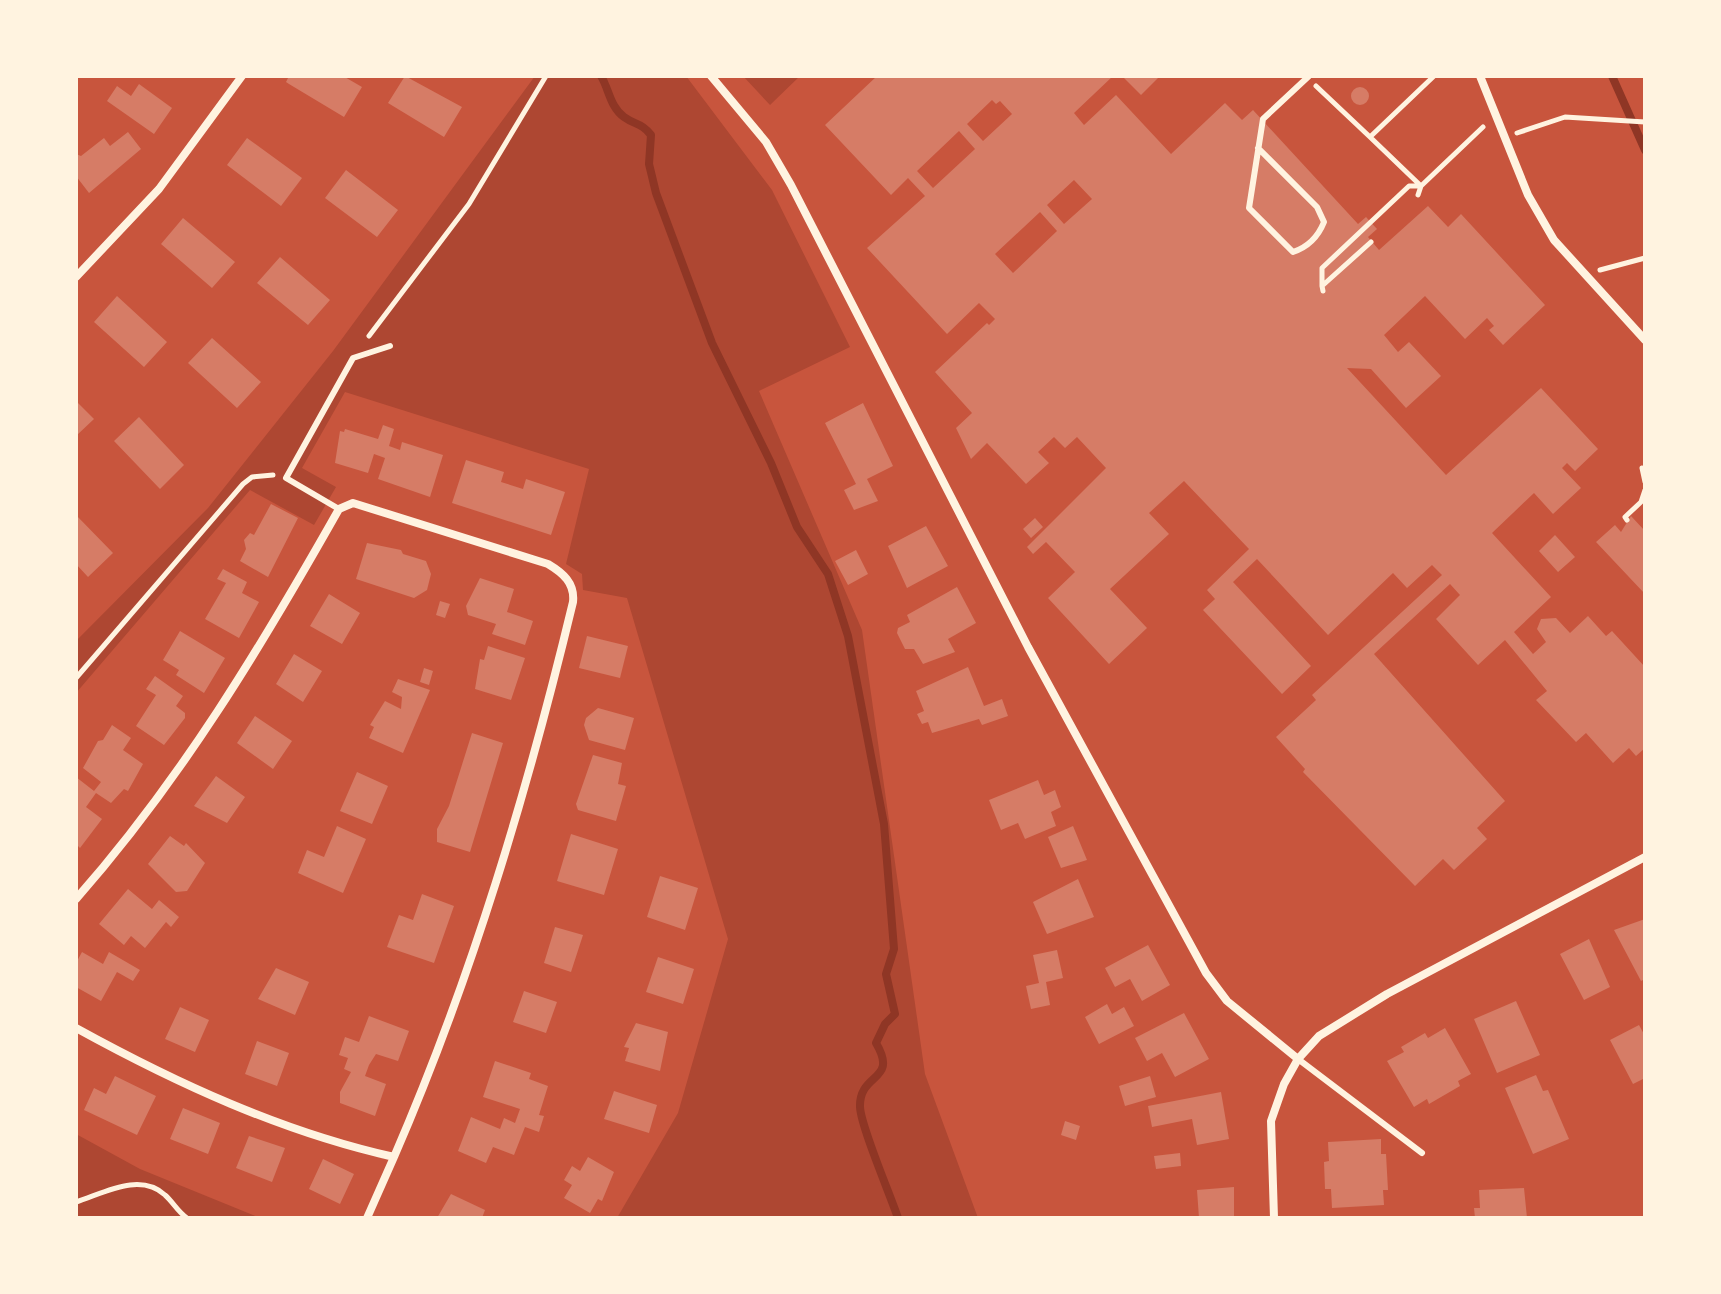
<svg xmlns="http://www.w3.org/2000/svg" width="1721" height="1294" font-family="Lora,serif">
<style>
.green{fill:#ae4732}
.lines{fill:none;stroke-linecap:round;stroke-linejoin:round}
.stream{stroke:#8f3625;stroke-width:8}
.building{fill:#d67c66;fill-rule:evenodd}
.path{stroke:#fff3e0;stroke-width:5}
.service{stroke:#fff3e0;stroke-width:6}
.minor{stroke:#fff3e0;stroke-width:8}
</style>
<rect width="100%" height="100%" fill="#c8553d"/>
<path class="green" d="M535,76H686L772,190L850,347L759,391L862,630L925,1074L978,1218H617L678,1113L728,939L627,598L583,590L582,574L566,564L589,469L345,392L302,468L336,487L314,525L250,490L76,693V641L208,508L333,351Z
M743,76H800L770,105Z
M76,1134L140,1169L260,1218H76Z"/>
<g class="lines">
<path class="stream" d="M601,76C609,89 610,107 624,117C635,125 642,123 651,135L649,164L656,193L712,343L771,463L797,527L828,574L848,636L884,824L894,949L886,974L895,1014L885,1024L876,1043C899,1082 859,1072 860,1107C861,1127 890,1194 898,1218
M1612,76L1645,150"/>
</g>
<path class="building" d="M289,76H343L362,87L344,117L289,84L286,82Z
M405,76L462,107L444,137L388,103Z
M877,76H1113L1074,113L1084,125L1116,95L1171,154L1225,103L1242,120L1253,110L1358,224L1366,217L1377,229L1368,237L1379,250L1428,206L1448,227L1461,214L1545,305L1503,345L1489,330L1494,326L1487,318L1465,339L1425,296L1384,335L1398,352L1409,342L1441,376L1406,408L1371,369L1347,368L1446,475L1541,388L1598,449L1575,471L1567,463L1562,468L1581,488L1553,514L1534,493L1492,533L1551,597L1514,632L1533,654L1546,642L1537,629L1541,619L1556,618L1570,633L1588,616L1606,636L1612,631L1645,667V748L1636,756L1629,748L1613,763L1586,733L1576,742L1536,700L1547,691L1505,640L1478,665L1436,619L1460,595L1450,584L1374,654L1505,801L1477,828L1487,839L1454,870L1443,859L1415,886L1303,772L1305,769L1276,737L1316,700L1312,695L1442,575L1432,565L1407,588L1393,573L1328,635L1257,559L1233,582L1311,666L1282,694L1203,610L1215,599L1207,590L1249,549L1184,481L1149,513L1169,534L1110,589L1147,628L1109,664L1048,598L1075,572L1046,542L1033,554L1027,547L1106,468L1077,437L1065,448L1054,437L1038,452L1049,463L1026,484L987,443L971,459L956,428L972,413L935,372L987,323L989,325L995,319L979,303L947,334L867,248L925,196L908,178L891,195L825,125ZM992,100L996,104L1000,101L1012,114L983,141L967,124ZM959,131L975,149L933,188L917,171ZM1074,180L1092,199L1064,224L1047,205ZM1040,212L1057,231L1013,273L995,254Z
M1122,76H1160L1141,95Z
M139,84L172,108L154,134L107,101L117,86L131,96Z
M1351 96a9 9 0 1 1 18 0a9 9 0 1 1-18 0Z
M128,132L141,149L89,193L76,176V154L81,156L104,138L110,146Z
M247,138L302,178L281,206L227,165Z
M346,170L398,210L377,237L325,198Z
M183,218L235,262L212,288L161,244Z
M280,257L330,300L308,325L257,283Z
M117,296L167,342L144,367L94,322Z
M212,338L261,382L237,408L188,363Z
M76,401L94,419L76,436Z
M863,403L893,466L867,479L878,501L854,510L844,490L856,484L825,423Z
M139,417L184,465L160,489L114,441Z
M383,425L394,429L389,446L400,450L402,442L443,455L430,497L378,479L385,458L374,454L368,473L335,463L340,431L344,432L345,429L378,439Z
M466,460L504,472L501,482L523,489L526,479L565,492L551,535L452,503Z
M271,504L298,518L268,577L240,561L246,549L244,540L250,533L254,535Z
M76,515L113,553L88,577L76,564Z
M1631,516L1645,531V594L1596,542L1615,525L1621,532Z
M1035,518L1043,527L1031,538L1023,529Z
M926,526L948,566L907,588L888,546Z
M1555,535L1575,557L1558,572L1539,551Z
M367,543L401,550L403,554L426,561L431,574L427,590L414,598L356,579Z
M856,550L868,574L848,585L835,561Z
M223,569L247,582L242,593L259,602L239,638L205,619L226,583L217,579Z
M480,578L514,589L507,612L533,621L525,645L492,634L496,624L468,615L466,606Z
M957,587L976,623L948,639L955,652L923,664L914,649H905L897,633L898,628L910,622L907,615Z
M329,594L360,613L342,644L310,626Z
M440,601L450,604L445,618L436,615Z
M180,631L225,658L204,693L176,675L179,670L163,660Z
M587,636L628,646L620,678L579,668Z
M488,646L525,658L511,700L475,689L480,659L484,660Z
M294,654L322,671L303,702L276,684Z
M968,667L984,706L1002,699L1008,716L982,725L979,719L932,733L928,722L922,724L917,714L924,711L916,691Z
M424,668L433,671L429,685L420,682Z
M155,676L183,696L176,706L185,713V718L164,745L136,726L156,695L146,689Z
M398,679L430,690L403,753L369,738L374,727L370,725L385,701L401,709L402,697L392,692Z
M598,708L634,718L625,750L589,740L584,725L586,718Z
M255,716L292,741L273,769L237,743Z
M112,725L131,738L123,750L143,764L128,791L124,789L111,803L96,793L86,807L102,819L80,848L76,844V777L94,791L101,782L83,768L98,741L103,740Z
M472,733L503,743L470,852L437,842V829L449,806Z
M593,755L622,763L618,784L626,786L616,821L578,810L576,804Z
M357,772L388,786L372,824L340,811Z
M216,776L245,797L227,823L194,806Z
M1038,780L1044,795L1055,790L1061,807L1051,812L1056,826L1025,839L1018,823L1001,830L989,800Z
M337,826L366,839L343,893L298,873L307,850L324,857Z
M1073,826L1087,860L1061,868L1048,837Z
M571,834L618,849L604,895L557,881Z
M170,836L184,846L186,843L205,863L187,891L176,892L148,864Z
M660,876L698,888L685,930L647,917Z
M1078,879L1094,917L1047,934L1033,902Z
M128,889L152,909L159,900L179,917L171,927L166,922L145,948L131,936L124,945L99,924Z
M422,894L454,906L434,963L387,947L399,915L413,920Z
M1645,919V979L1641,981L1614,930Z
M555,927L583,935L571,972L544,963Z
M1589,939L1610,987L1584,1000L1560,954Z
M1148,945L1170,985L1142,1001L1130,979L1115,987L1105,968Z
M1057,950L1063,978L1046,982L1050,1005L1031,1009L1026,986L1039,983L1033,955Z
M82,952L103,964L109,952L140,970L133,981L117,972L101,1001L76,987V963Z
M658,957L694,969L683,1004L646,992Z
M276,968L309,982L295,1015L258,999Z
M524,991L557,1002L546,1033L513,1022Z
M1516,1001L1540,1055L1497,1073L1474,1019Z
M1107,1004L1112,1014L1124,1007L1134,1026L1099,1044L1085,1017Z
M180,1007L209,1020L195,1052L165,1039Z
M1184,1013L1209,1059L1175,1077L1162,1053L1147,1061L1135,1038Z
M369,1016L409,1031L398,1061L376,1054L369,1065L365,1076L386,1084L375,1116L340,1103V1092L351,1072L344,1069L348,1058L339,1055L345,1037L359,1042Z
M636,1023L668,1032L660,1071L625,1061L629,1048L624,1047Z
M1639,1025L1645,1036V1078L1633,1084L1610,1040Z
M1445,1028L1471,1074L1458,1081L1460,1086L1429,1104L1427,1099L1414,1107L1387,1061L1404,1052L1401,1047L1425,1033L1428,1038Z
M257,1041L289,1053L277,1086L245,1074Z
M495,1061L531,1073L529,1079L548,1086L539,1115L544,1116L539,1132L525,1127L514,1155L493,1147L486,1163L458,1151L471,1117L500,1129L504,1118L515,1123L520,1109L483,1097Z
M1536,1075L1543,1091L1548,1090L1569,1139L1533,1154L1505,1088Z
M115,1076L156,1096L137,1135L84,1110L94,1088L106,1094Z
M1150,1076L1156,1097L1125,1106L1119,1086Z
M614,1091L657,1105L649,1133L604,1119Z
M1221,1092L1229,1139L1197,1145L1192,1119L1152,1127L1148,1106Z
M183,1108L220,1123L208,1154L170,1139Z
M1065,1121L1080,1126L1076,1140L1061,1135Z
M249,1136L285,1148L272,1182L236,1168Z
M1381,1139V1154H1386L1388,1190H1383L1384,1205L1332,1208L1331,1189H1325L1324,1162L1329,1161L1328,1142Z
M1180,1153L1181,1166L1156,1169L1154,1156Z
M588,1157L614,1172L602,1201L598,1199L590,1213L564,1198L572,1185L564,1180L572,1166L580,1171Z
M323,1159L354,1174L340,1204L309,1189Z
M1234,1187V1218H1199L1197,1190Z
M1524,1188L1527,1218H1475L1474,1208H1480L1479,1190Z
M451,1194L485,1210L482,1218H437Z"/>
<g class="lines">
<path class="path" d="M1316,86L1370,137L1434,76
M1517,133L1565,117L1645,122
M1418,195L1421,186L1483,127
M1600,270L1645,258
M1322,286V268L1409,186H1421L1370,137
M1323,291L1322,286L1371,242
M369,336L469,204L546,76
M1642,468L1645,482
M1627,520L1625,517L1641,502L1645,490
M76,678L243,484L252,477L273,475
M76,1202C104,1193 140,1172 165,1195C173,1202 178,1212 187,1218"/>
<path class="service" d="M1258,148L1317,207L1324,222C1318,237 1308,247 1293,252L1249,208L1263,119L1309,76
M339,509L286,478L353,358L390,346
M1298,1059L1422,1153"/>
<path class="minor" d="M711,76L766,142L791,185L1028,647L1206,973L1227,1001L1298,1059
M1480,76L1528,195L1554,240L1645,340
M76,277L159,189L242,76
M76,899C181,780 261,647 339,509L353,503L548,564C563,573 575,583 573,602C527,793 472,977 394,1157C282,1132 176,1083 76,1028
M367,1218L394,1157
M1274,1218L1271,1121L1284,1084L1298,1059L1319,1036L1387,994L1645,857"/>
</g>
<rect width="1721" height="1294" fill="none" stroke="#fff3e0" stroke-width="156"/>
</svg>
